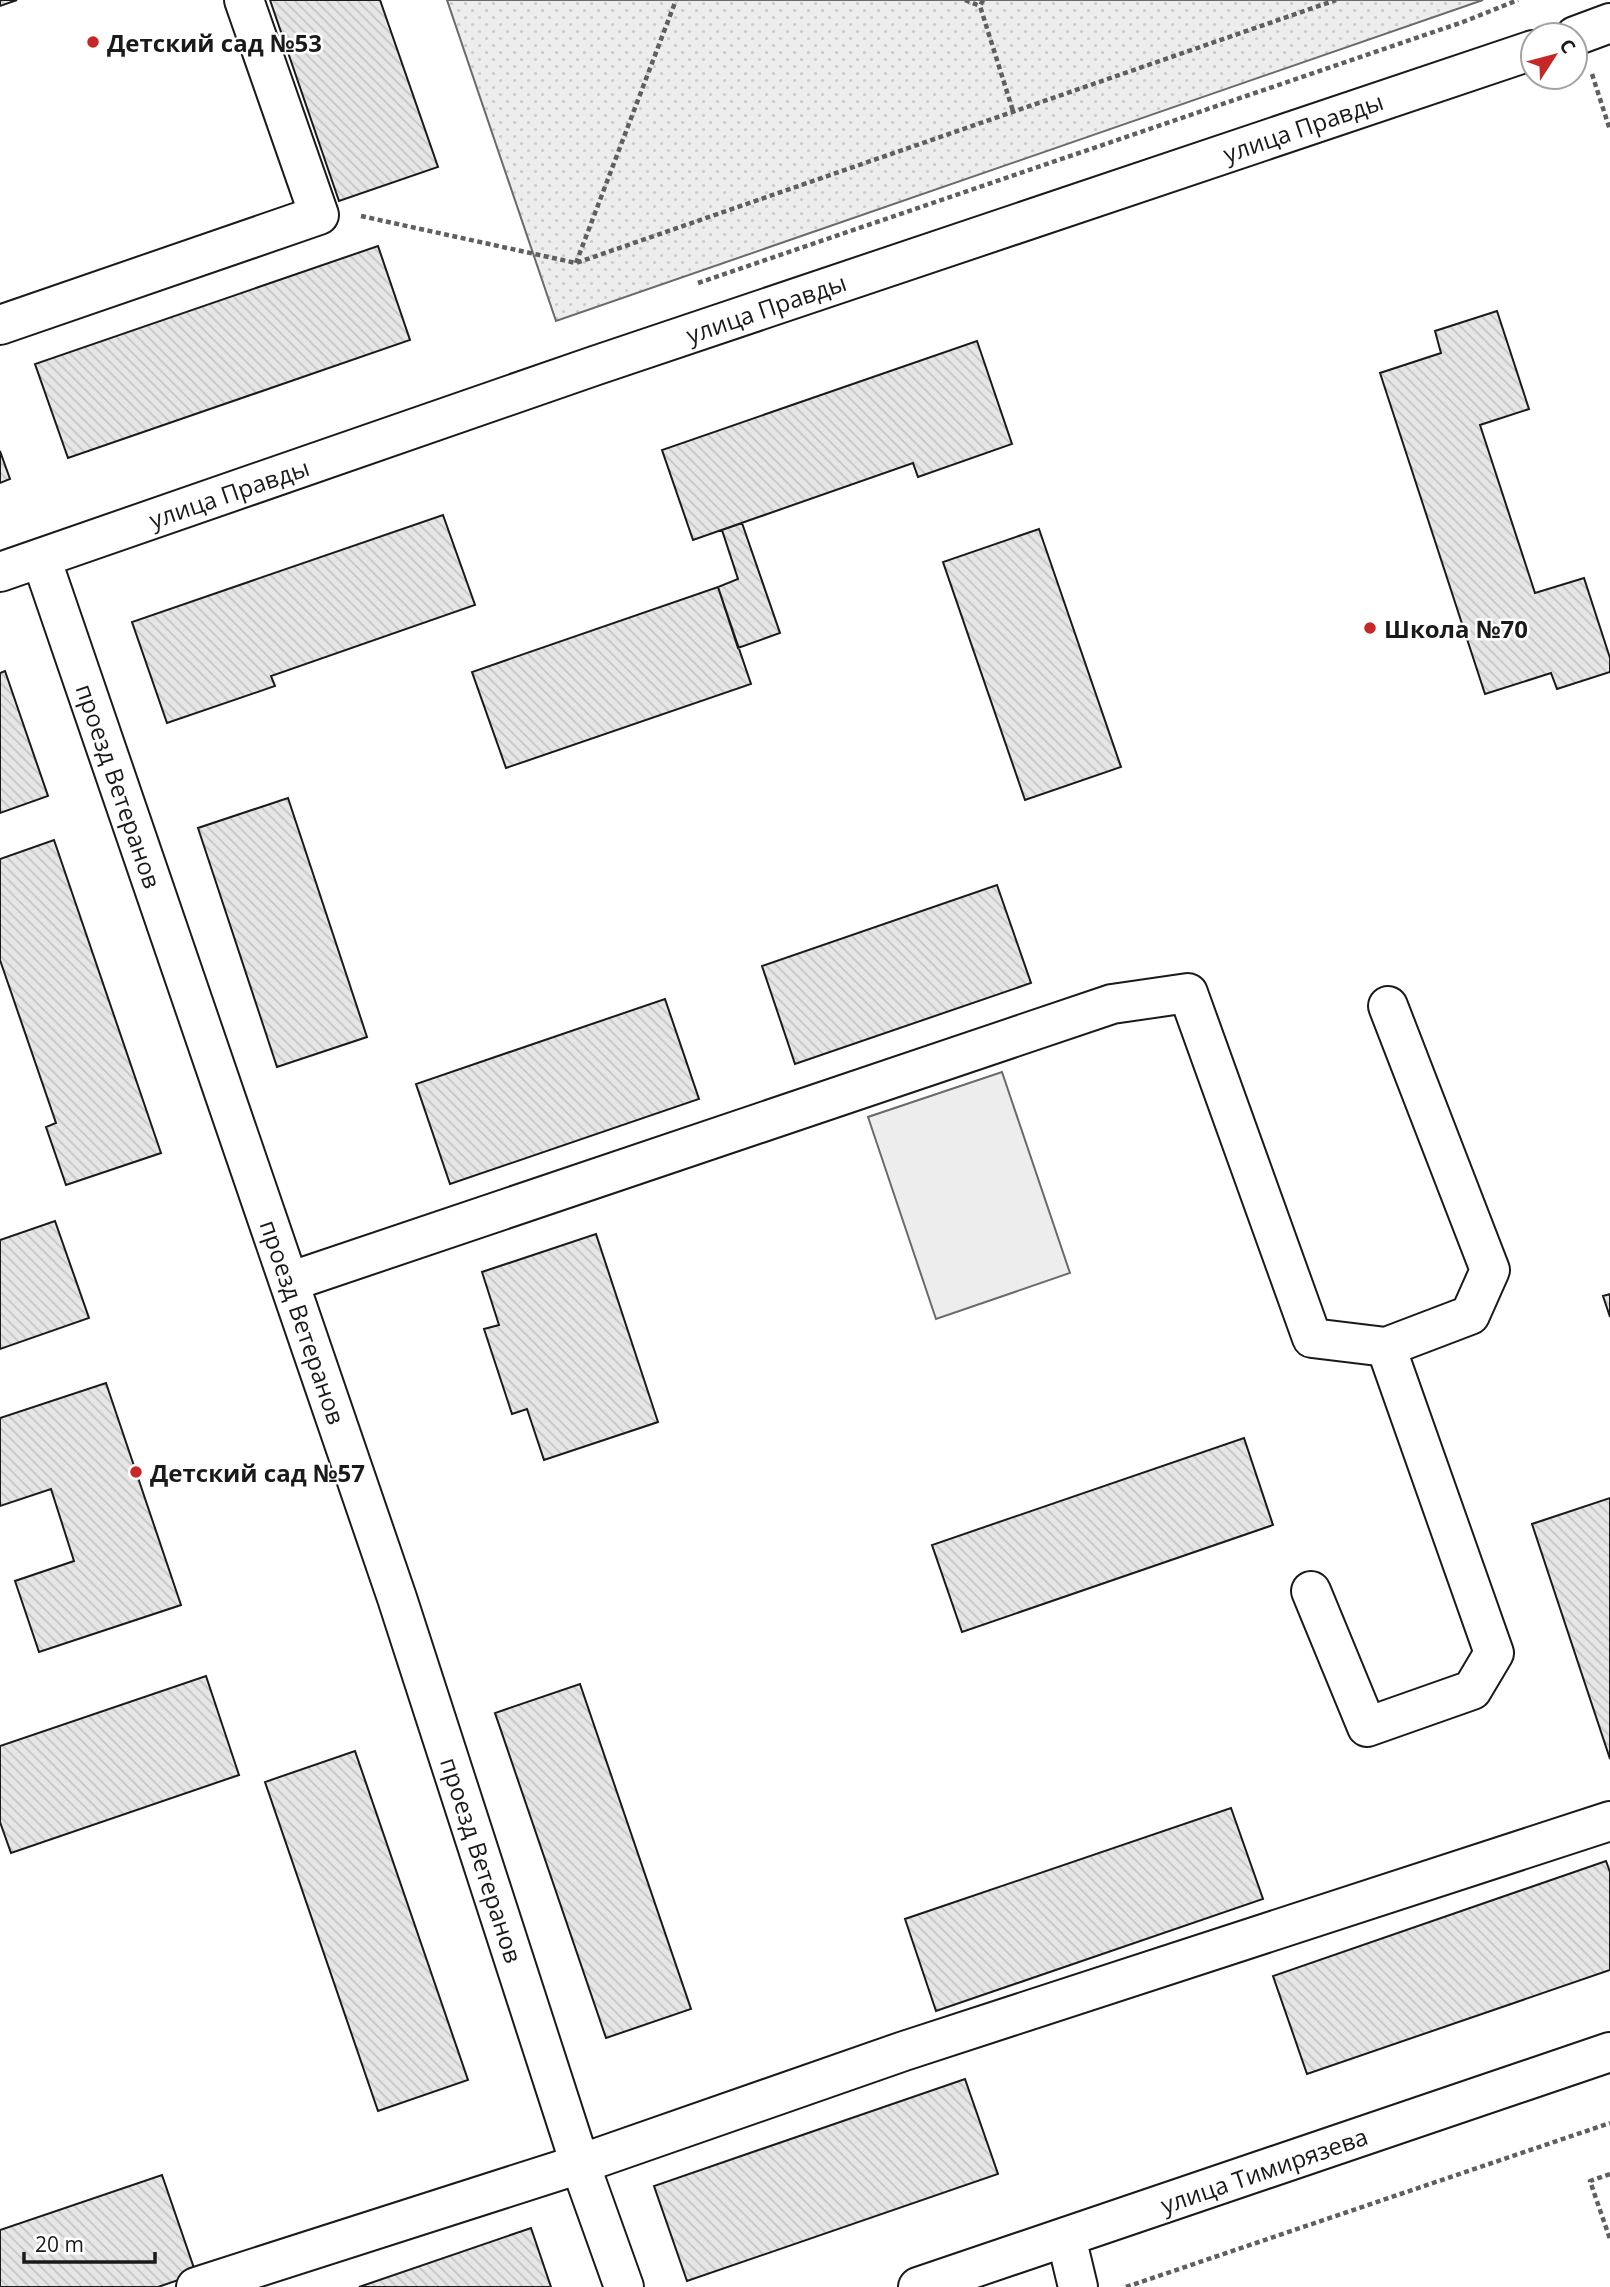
<svg xmlns="http://www.w3.org/2000/svg" width="1610" height="2287" font-family="'Open Sans',sans-serif">
<style>
.built{fill:#ededed;stroke:#6a6a6a;stroke-width:2}
.park{fill:url(#park-dots);stroke:#6a6a6a;stroke-width:2}
.building{fill:url(#building-back-hatch);stroke:#1a1a1a;stroke-width:2}
.lines{fill:none;stroke-linecap:round;stroke-linejoin:round}
.minor-casing{stroke:#1a1a1a;stroke-width:42}
.path{stroke:#5f5f5f;stroke-width:4.5;stroke-dasharray:5 3.5;stroke-linecap:butt}
.minor{stroke:#fff;stroke-width:38}
.poi-dot{fill:#c62828;stroke:#fff;stroke-width:2.5}
.labels{text-anchor:middle;dominant-baseline:central;stroke-width:5;stroke-linejoin:round;paint-order:stroke}
.poi-label{font-size:24px;font-weight:bold;fill:#1a1a1a;stroke:#fff;text-anchor:start}
.street-label{font-size:24px;fill:#1a1a1a;stroke:#fff}
</style>
<defs>
<pattern id="park-dots" width="8" height="8" patternUnits="userSpaceOnUse" patternTransform="scale(1.75)"><rect width="8" height="8" fill="#ededed"/><path d="M2 2h.1M6 6h.1" fill="none" stroke="#cbcbcb" stroke-width="1.8" stroke-linecap="round"/></pattern>
<pattern id="building-back-hatch" width="6" height="6" patternUnits="userSpaceOnUse" patternTransform="scale(1.75)"><rect width="6" height="6" fill="#e6e6e6"/><path d="M-1 5l2 2M0 0l6 6M5-1l2 2" fill="none" stroke="#c5c5c5"/></pattern>
</defs>
<rect width="100%" height="100%" fill="#fff"/>
<path class="built" d="M1002,1072L1070,1273L936,1319L868,1117Z"/>
<path class="park" d="M447,0H1483L556,321Z"/>
<path class="building" d="M0,0H17L0,6Z
M270,0H380L438,167L339,201Z
M378,246L410,340L68,458L35,364Z
M1497,311L1529,409L1480,425L1535,593L1584,578L1610,658V672L1557,689L1551,673L1485,694L1380,373L1441,353L1435,331Z
M977,341L1012,444L918,477L913,463L693,540L662,450Z
M0,451L10,479L0,483Z
M443,515L475,605L271,676L275,686L167,723L132,622Z
M742,523L780,633L738,648L718,587L738,579L722,530Z
M1039,529L1121,767L1025,800L943,562Z
M718,587L751,684L506,768L472,672Z
M5,671L48,796L0,813V673Z
M288,798L367,1037L277,1067L198,828Z
M54,840L161,1153L66,1185L46,1127L56,1123L0,960V859Z
M997,885L1031,983L795,1064L762,966Z
M665,999L699,1099L450,1184L416,1084Z
M55,1221L89,1318L0,1349V1240Z
M596,1234L658,1422L544,1460L527,1409L512,1414L484,1329L499,1325L482,1272Z
M1610,1294V1317L1603,1296Z
M106,1383L181,1605L39,1652L15,1581L74,1561L51,1489L0,1506V1418Z
M1244,1438L1273,1525L962,1632L932,1545Z
M1610,1498V1759L1532,1524Z
M206,1676L239,1775L11,1853L0,1822V1746Z
M580,1684L691,2009L606,2038L495,1713Z
M355,1751L468,2080L378,2111L265,1782Z
M1231,1808L1263,1899L936,2011L905,1919Z
M1606,1861L1610,1872V1970L1307,2074L1273,1976Z
M965,2079L998,2174L687,2281L654,2186Z
M162,2175L196,2274L158,2287H0V2230Z
M531,2228L551,2287H359Z"/>
<g class="lines">
<g class="minor-casing">
<path id="minor" d="M1575,36L1610,23
M0,325L319,215L244,0
M41,558L397,1598L580,2164L624,2287
M0,572L594,366L1533,50
M289,1282L1112,1004L1188,993L1312,1338L1386,1347L1470,1315L1490,1270L1388,1006
M1311,1591L1367,1727L1472,1690L1494,1653L1386,1347
M1066,2237L1078,2287
M196,2287L580,2164L904,2051L1610,1821
M918,2287L1610,2052"/>
</g>
<path class="path" d="M965,0L980,6
M983,0L980,6L1013,111
M1592,74L1610,130
M361,216L576,263L1336,0
M576,263L676,0
M698,283L1463,22L1518,0
M1610,2174L1590,2181L1610,2239
M1126,2287L1610,2123"/>
<use href="#minor" class="minor"/>
</g>
<g class="poi-dot">
<circle cx="93" cy="42" r="7"/>
<circle cx="1370" cy="628" r="7"/>
<circle cx="136" cy="1472" r="7"/>
</g>
<g class="labels">
<g class="poi-label">
<text x="107" y="42">Детский сад №53</text>
<text x="1384" y="628">Школа №70</text>
<text x="150" y="1472">Детский сад №57</text>
</g>
<g class="street-label">
<text transform="translate(1303 127) rotate(-19)">улица Правды</text>
<text transform="translate(766 308) rotate(-19)">улица Правды</text>
<text transform="translate(229 493) rotate(-19)">улица Правды</text>
<text transform="translate(119 786) rotate(71)">проезд Ветеранов</text>
<text transform="translate(303 1322) rotate(71)">проезд Ветеранов</text>
<text transform="translate(482 1860) rotate(72)">проезд Ветеранов</text>
<text transform="translate(1264 2170) rotate(-19)">улица Тимирязева</text>
</g>
</g>
<g transform="translate(1554 56) rotate(54)"><circle r="33" fill="#ffffff" stroke="#a3a3a3" stroke-width="2"/>
<path d="M0-5L12 26L0 18L-12 26Z" fill="#c62828"/>
<text y="-10" font-size="19" font-weight="bold" text-anchor="middle" fill="#1a1a1a">С</text>
</g>
<path d="M24 2252v10h131v-10" fill="none" stroke="#1a1a1a" stroke-width="3.5"/>
<text x="35" y="2252" font-size="21" fill="#1a1a1a" stroke="#ffffff" stroke-width="5" paint-order="stroke">20 m</text>
</svg>
